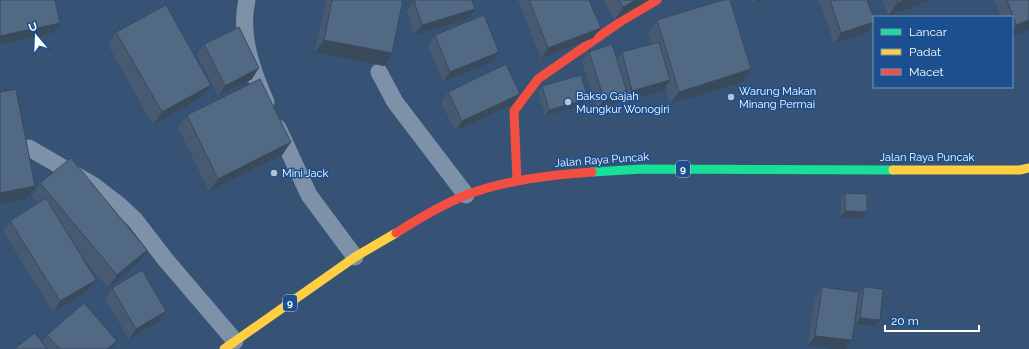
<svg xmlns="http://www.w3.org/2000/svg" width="1029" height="349" font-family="Raleway,sans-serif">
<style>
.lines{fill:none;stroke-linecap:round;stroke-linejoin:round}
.lane{stroke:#7d92a8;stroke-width:17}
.fast{stroke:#16e098;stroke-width:9}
.slow{stroke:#ffcf43;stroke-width:9}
.jam{stroke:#f24e42;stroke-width:9}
.wall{fill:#475a72}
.shaded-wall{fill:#394a5c}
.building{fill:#526984;stroke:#394a5c}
.poi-dot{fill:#b9c2ce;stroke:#1b4f8f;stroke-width:1.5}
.labels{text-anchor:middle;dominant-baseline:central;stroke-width:3;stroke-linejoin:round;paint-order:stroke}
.shield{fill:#1b4f8f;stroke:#bbcadd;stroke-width:1}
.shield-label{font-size:10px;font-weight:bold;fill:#fff}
.poi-label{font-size:11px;fill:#fff;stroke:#1b4f8f;text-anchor:start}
.street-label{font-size:11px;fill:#fff;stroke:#1b4f8f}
</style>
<rect width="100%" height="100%" fill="#365274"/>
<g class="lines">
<path class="lane" d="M247,0C239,35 252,70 266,102
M379,72L395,102L466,195
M278,128L309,195L355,257
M29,148L93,185L119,205L135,220L165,259L235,341"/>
<path class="fast" d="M592,172L642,169L893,170"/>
<path class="slow" d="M893,170H1020L1029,168
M224,349L355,257L396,233"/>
<path class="jam" d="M517,180L514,111L538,79L623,20L657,0
M396,233C418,219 441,205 466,195C506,180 549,175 592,172"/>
</g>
<path class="wall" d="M326,0H403L384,66L315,52Z
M518,0H589L593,38L541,59Z
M603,0H649L615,20Z
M752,0H765L754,4Z
M819,0H867L874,19V23L868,32L834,44Z
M883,0H930L888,16Z
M994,0H1029V30L1012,36V17H1000Z
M414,1L468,19L414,35L407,11Z
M657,20L743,82L670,104L665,87L663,91L625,101L624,96L620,102L597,109L582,62L589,52L617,60L622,52L652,44L648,33Z
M116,32L202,97L153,125L108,45Z
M435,35L499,52L492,62L443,82L428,46Z
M204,44L252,79L218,96L197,55Z
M542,86L583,105L545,116L538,92Z
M448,92L513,104L455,131L441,102Z
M187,115L291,142L282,155L209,191L178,128Z
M40,183L138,263L108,288L81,256L96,280L89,290L53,312L3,231L10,221L38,203L32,196Z
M845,193L867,212L863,218L840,217L841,199Z
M822,287L852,340L846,349H831L808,346L815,297Z
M864,287L880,320L875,326L856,324L859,293Z
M112,288L159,322L129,339L105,299Z
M47,335L111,349H14L42,342Z"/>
<path class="shaded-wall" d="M636,0H649L615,20L623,7Z
M757,0H765L754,4Z
M905,0H930L888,16L897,3Z
M475,9L468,19L414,35L422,25Z
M1029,20V30L1012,36V30L1016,25Z
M874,22V23L868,32L834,44L841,33Z
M60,23L53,33L0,44V36Z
M601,28L593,38L541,59L548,48Z
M324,40L392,53L384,66L315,52Z
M499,52L492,62L443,82L450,72Z
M259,68L252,79L218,96L225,86Z
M751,69L743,82L670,104L679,92Z
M670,80L663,91L625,101L632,91Z
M211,85L202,97L153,125L162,112Z
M627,92L620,102L597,109L604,99Z
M520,94L513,104L455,131L462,121Z
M588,99L583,105L545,116L549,110Z
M291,142L282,155L209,191L218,179Z
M35,186L26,199L0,204V193Z
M845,211L867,212L863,218L840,217Z
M147,250L138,263L108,288L117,275Z
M96,280L89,290L53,312L60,301Z
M166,311L159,322L129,339L136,329Z
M860,318L880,320L875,326L856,324Z
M815,336L852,340L846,349H831L808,346Z
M117,341L111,349H107Z"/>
<path class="building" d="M0,0H55L60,23L0,36Z
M332,0H403L392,53L324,40Z
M416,0H472L475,9L422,25L414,1Z
M529,0H589L601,28L548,48Z
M619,0H636L623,7Z
M723,0H730L751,69L679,92L657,20Z
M830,0H867L874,19V22L841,33Z
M896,0H905L897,3Z
M1007,0H1029V20L1016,25Z
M166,5L211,85L162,112L116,32Z
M484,15L499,52L450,72L435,35Z
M239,27L259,68L225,86L204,44Z
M659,42L670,80L632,91L622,52Z
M612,44L627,92L604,99L589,52Z
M506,64L520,94L462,121L448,92Z
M581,75L588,99L549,110L542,86Z
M260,79L291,142L218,179L187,115Z
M16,89L35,186L0,193V92Z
M71,158L147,250L117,275L40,183Z
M845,193L867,194V212L845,211Z
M46,198L96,280L60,301L10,221Z
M142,270L166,311L136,329L112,288Z
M822,287L859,292L852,340L815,336Z
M864,287L883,289L880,320L860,318Z
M84,303L117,341L107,349H60L47,335Z
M35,333L47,349H14Z"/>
<g class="poi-dot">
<circle cx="731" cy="97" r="4"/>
<circle cx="568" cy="102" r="4"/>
<circle cx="274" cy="173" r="4"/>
</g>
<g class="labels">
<g class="shield">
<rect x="676" y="161" width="14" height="16" rx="3"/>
<rect x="283" y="295" width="14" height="16" rx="3"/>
</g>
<g class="shield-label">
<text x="683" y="169">9</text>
<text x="290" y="303">9</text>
</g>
<g class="poi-label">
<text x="739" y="91">Warung Makan<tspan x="739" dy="13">Minang Permai</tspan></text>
<text x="576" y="96">Bakso Gajah<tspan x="576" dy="13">Mungkur Wonogiri</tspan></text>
<text x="282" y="173">Mini Jack</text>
</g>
<g class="street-label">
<text x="927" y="157">Jalan Raya Puncak</text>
<text transform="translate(602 160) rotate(-4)">Jalan Raya Puncak</text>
</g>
</g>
<rect x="873" y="16" width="140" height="72" fill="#1b4f8f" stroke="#7695bc"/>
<rect x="881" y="29" width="20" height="6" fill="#16e098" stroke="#7695bc"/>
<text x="909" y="36" font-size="12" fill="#ffffff">Lancar</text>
<rect x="881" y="49" width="20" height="6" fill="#ffcf43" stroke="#7695bc"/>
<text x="909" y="56" font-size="12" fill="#ffffff">Padat</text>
<rect x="881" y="69" width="20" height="6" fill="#f24e42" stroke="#7695bc"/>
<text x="909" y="76" font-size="12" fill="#ffffff">Macet</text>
<g transform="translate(36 36) rotate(341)" stroke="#1b4f8f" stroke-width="3" paint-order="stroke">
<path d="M0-3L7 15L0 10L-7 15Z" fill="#ffffff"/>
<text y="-6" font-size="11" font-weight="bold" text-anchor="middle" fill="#ffffff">U</text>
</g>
<path d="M885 325v6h94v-6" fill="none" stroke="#ffffff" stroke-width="2"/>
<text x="891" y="325" font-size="12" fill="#ffffff" stroke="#1b4f8f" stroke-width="3" paint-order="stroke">20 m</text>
</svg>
